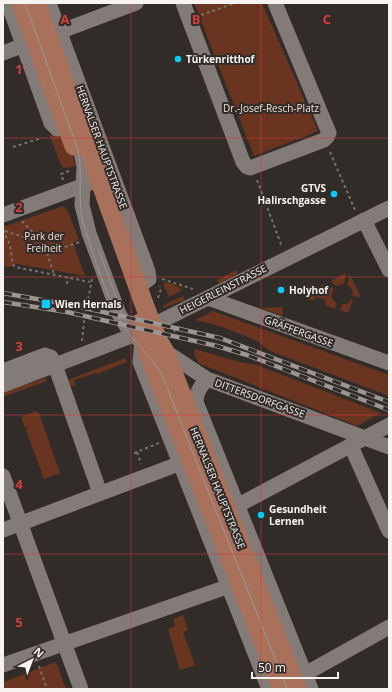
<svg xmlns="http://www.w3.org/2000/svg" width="392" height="692" font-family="'Open Sans',sans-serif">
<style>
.green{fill:#693520}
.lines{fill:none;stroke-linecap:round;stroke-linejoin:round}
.path{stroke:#76716e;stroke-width:2;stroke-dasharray:3 3;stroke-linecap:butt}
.minor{stroke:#837b78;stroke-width:15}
.major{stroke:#a9715b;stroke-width:19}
.tram{stroke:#9b9693;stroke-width:1}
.rail-casing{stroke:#9b9693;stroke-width:4.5}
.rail{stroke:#322c29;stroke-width:3;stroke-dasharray:9;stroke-linecap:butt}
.grid{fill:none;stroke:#d93c3c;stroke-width:1;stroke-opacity:0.55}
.poi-dot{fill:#09cbfa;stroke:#322c29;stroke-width:1.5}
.labels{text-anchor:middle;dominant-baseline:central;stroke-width:4;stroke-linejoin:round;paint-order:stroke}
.poi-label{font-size:10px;font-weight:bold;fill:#f7f3f1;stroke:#322c29;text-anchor:start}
.park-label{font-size:10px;fill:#f2dfd8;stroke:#322c29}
.street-label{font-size:10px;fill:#f7f3f1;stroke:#322c29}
.grid-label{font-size:13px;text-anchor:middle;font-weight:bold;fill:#d93c3c;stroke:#322c29;stroke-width:4;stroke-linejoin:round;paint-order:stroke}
</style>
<rect width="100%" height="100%" fill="#322c29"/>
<path class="green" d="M194,3H262L318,131L254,156Z
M51,134H60L65,138L76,166L66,168L62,167L50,137Z
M63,206L68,211L78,238V240L73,243L85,276L17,264L9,267L3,266V227Z
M236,270L238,274L219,284L217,280Z
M345,273L346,274L344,284L336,286L331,281Z
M350,275L360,295L359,298L352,295L353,290L347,285Z
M166,282L179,287L181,291L169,297L163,283Z
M322,285L328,288L329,286L334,289L331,295L333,300L337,303L335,309L325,305V300L316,297L312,301L308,299V293Z
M183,296L185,300L163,308L164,305Z
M352,299L353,300L348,313L340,310L342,304H347Z
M282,307L283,316L260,308Z
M213,311L389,375V396L270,351L257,341L220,326L195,320Z
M195,349L239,362L257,365L381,413L357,426L198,363L194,353Z
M125,358L127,362L97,374L96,373L74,380L76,386H71L68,380Z
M46,378L47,381L3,397V392Z
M36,411L39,413L60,473L44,479L26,430L28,429L27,427L25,428L21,417Z
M183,615L188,630L183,632L195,665L180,670L168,629L175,626L173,619Z
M56,662L66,689H3V682Z"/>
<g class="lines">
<path class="path" d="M201,15L235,3
M13,147L42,138
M330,152L355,210
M63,180L61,174L72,170
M257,180L282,247
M22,221L43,243L47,253L80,242
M3,230L10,245L13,265L15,267L90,282
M5,231L33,240L38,239
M47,253L54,274
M162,279L193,289
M67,284L68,277
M158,298L161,289L160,286
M174,329L177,340
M82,341L84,322L92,279
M137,452L141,464
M134,453L159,443
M39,666L47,689"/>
<path class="minor" d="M8,3L51,123L57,129L66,127
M49,3L148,271L149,279L138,287
M183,3L243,162L247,167L250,168L324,140L327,137L329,133L275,3
M3,53L136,3
M79,142L84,167L82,205L89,233L119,314L128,329L147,348
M3,215L90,183
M364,220L389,270
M208,298L389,363
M142,339L140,362L269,689
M163,350L207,379L389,447
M3,371L45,355L51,357L55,365L100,493
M207,379C201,386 196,392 196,402L311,689
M3,385L131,336L389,208
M351,446L389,531
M3,476L81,689
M229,510L389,425
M3,530L189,460
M3,665L238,583
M298,680L305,674L389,627"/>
<path class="major" d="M21,3L74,146
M36,3L144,304L158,340L165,352L297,689
M140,323L149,355L282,689"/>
<path class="tram" d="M25,3L78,150C83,174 77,199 83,223C94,255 106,298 124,327C135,344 152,356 162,375L287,689
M98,248L122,313"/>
<g class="rail-casing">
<path id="rail" d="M3,293L76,306L220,338L389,402
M3,302L67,312L217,346L247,355L389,410"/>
</g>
<use href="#rail" class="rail"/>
</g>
<path class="grid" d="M131,3V689M261,3V689M3,138H389M3,277H389M3,415H389M3,554H389"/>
<g class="poi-dot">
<circle cx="178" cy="59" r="4"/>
<circle cx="334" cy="194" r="4"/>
<circle cx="281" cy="290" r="4"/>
<rect x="41" y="299" width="10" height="10" rx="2"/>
<circle cx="261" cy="515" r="4"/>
</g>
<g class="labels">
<g class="poi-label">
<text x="186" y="59">Türkenritthof</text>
<text x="326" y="188" text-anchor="end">GTVS<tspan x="326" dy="12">Halirschgasse</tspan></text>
<text x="289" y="290">Holyhof</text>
<text x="55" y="304">Wien Hernals</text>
<text x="269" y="509">Gesundheit<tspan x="269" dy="12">Lernen</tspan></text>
</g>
<g class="park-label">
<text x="271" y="108">Dr.-Josef-Resch-Platz</text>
<text x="44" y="236">Park der<tspan x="44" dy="12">Freiheit</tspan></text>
</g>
<g class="street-label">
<text transform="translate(102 147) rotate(70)">HERNALSER HAUPTSTRASSE</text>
<text transform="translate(223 289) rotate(-27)">HEIGERLEINSTRASSE</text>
<text transform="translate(299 331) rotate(20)">GRÄFFERGASSE</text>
<text transform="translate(260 398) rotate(20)">DITTERSDORFGASSE</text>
<text transform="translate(218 488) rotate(68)">HERNALSER HAUPTSTRASSE</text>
</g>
</g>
<g class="grid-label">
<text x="65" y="24">A</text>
<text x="196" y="24">B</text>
<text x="327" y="24">C</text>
<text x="19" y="74">1</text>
<text x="19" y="212">2</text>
<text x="19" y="351">3</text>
<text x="19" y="489">4</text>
<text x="19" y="627">5</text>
</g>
<rect width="392" height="692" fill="none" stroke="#f7f3f1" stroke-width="8"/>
<g transform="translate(32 660) rotate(42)" stroke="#322c29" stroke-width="3" paint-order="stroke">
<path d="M0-3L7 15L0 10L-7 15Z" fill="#f7f3f1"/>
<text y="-6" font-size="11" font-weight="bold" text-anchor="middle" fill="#f7f3f1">N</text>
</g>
<path d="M252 672v6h86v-6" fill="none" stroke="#f7f3f1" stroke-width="2"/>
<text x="258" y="672" font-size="12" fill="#f7f3f1" stroke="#322c29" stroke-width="3" paint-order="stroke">50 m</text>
</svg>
